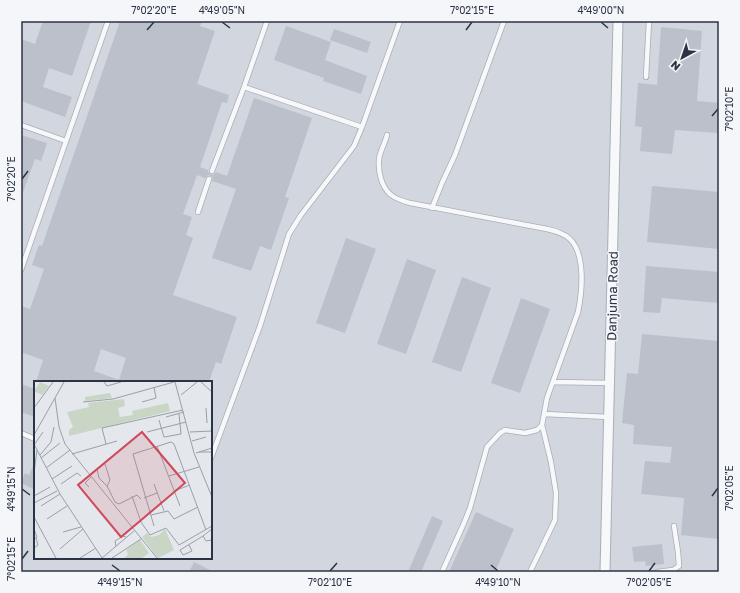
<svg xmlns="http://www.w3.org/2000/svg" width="740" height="593" font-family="'Golos Text',sans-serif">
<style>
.built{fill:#d2d6de;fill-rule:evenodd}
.building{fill:#bbc0ca;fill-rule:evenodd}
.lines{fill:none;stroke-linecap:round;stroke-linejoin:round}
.service-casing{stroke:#a9aeb7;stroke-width:6}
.minor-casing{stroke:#a9aeb7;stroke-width:11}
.service{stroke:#f7f8fa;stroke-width:4.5}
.minor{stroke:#f7f8fa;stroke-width:9}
.ticks{fill:none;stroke:#2b3445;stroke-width:1.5}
.labels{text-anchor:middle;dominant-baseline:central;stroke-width:3;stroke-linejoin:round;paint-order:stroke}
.street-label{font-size:13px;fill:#2b3445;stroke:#f4f6f9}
.inset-road{fill:none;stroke:#9a9fa9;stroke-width:1}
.view{fill:#d1495b;fill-opacity:0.15;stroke:#d1495b;stroke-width:2}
.inset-edge{fill:none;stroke:#2b3445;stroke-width:2}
.neatline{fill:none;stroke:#2b3445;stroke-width:1.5}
.ticks-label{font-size:10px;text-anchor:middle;fill:#2b3445}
</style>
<rect width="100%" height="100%" fill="#e4e7ec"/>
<path class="built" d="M21,21H719V572H21ZM35,382H211V558H35Z"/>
<path class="building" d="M43,21H91L72,76L49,68L43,87L72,97L65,117L21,101V39L35,44Z
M120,21H202L200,26L215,31L197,84L229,95L227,103L222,102L200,167L208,170V172L210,174L213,175L216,172L227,176L254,98L312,118L285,197L289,198L271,250L260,246L251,271L212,258L236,189L212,181L213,178L211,176L208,175L205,178L197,175L183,214L192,217L186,235L193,238L173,295L237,317L221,364L216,362L209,382H36L43,360L21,352V306L30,309L44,269L32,265L39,245L42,246ZM101,349L126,358L119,380L94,371Z
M286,26L331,42L325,60L367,76L361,94L323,81L324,78L274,60Z
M661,27L702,31L697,101L719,103V133L675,130L672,154L640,151L642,127L635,126L638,83L657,85Z
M334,29L371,42L367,53L330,40Z
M21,135L47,143L41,161L35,159L22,195H21Z
M652,186L719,192V249L647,242Z
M346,238L376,249L345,333L316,323Z
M407,259L436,270L406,354L377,344Z
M646,266L719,272V303L662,298L660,313L643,312Z
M462,277L491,288L461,372L432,362Z
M521,298L550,309L520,393L491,383Z
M642,334L719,341V539L681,535L684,498L641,494L645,461L670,463L672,447L633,444L634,425L622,423L627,373L638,374Z
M21,384L35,389V417L21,412Z
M35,462V490L21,483L25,473L29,475Z
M476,512L514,529L495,572H449Z
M432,516L443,521L421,572H408Z
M662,544L664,564L646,566L645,561L634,562L632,547Z
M194,562L214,572H189Z"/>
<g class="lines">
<g class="service-casing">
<path id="service" d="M646,77L649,21
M244,87L362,127
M21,125L66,141
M387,135C385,143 380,151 379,159C378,171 381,186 390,194C395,199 403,201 410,203L547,229C555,231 564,233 570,239C586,255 582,292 578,312L547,398L542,425L537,430L525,433L505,430L500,433L487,447L470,508L464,523L442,572
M212,171L244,87L267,21
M432,208L442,183L455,155L504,21
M198,212L209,179
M21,270L108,21
M553,382L610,383
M544,414L609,417
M21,433L35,439
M211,458L260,326L289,234L301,215L354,146L362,127L400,21
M530,572L555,520L556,493L551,462L542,425
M657,572L673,570L679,566L678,552L674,526"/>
</g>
<g class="minor-casing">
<path id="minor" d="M605,572L618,21"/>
</g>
<use href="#service" class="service"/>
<use href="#minor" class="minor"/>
</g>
<path class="ticks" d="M222,22L230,28M601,22L608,28M147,30L154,22M466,30L472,22M712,116L718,109M22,179L28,171M22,489L30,495M712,496L718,488M22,559L28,551M112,565L120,571M491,565L498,571M330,571L337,563M649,571L655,563"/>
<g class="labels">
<g class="street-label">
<text transform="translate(612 296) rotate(-89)">Danjuma Road</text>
</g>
</g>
<g transform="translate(34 381)">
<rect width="178" height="178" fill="#e4e7ec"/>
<path d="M6,1L15,5L8,14L0,10ZM76,12L78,17L51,20V16ZM90,18L91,25L84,27L86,36L99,34L98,30L134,22L136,30L35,55V49L39,46L33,31L55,26L54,22ZM131,148L140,169L124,177L108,156L113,152L117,156L125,154ZM106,159L115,172L108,177H91L94,173L92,169Z" fill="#c9d6c5"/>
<path class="inset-road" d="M70,1L73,5L87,1M141,1L160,72L178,116M167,1L178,11M147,14L163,1M21,17L25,46L31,63L123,177M49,21L79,18L140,1M108,21L122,17L120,6M0,27L19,1M172,27L173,42M132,36L150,31M125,39L130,56L147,53L145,33M113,51L152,41M156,51L178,50M0,54L30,1M158,60L172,56M0,63L26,113L68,177M72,63L68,47L149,29M0,64L9,51M123,65L146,125M165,71H178M162,72L178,67M38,73L83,60M6,74L17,61L20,46M7,77L26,62M71,83L76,99L73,105L81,121L85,123L103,114L107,118M12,87L36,69M63,88L65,97L73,105M0,92L3,69M135,95L165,86M18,98L38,85M27,103L43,92L47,95M120,103L130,130M55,106L51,102L57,96M140,110L156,104M0,115L16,106M98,115L107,141L116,154L132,147L145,164L178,145M110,117L123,112M0,122L23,110M7,125L26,113M117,134L134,130L140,138L164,126M0,136L22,177M13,138L33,125M120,145L99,73L137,61L140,63L172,149M0,148L3,156L0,158M178,148L169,155L172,160L178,159M29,151L47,146M155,164L158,170L149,174L146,169L169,155M82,165L81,160L89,155L92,156M0,167L4,164L2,157M26,168L49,148M46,177L62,167M68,177L100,150M78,177L107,158"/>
<path class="view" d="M108,51L151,102L87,156L44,104Z"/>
<rect width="178" height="178" class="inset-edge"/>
</g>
<rect width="740" height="593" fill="none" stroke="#f4f6f9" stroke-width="44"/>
<g transform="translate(682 58) rotate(220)" stroke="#f4f6f9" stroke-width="3" paint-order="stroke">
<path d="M0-3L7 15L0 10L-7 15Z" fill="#2b3445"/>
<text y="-6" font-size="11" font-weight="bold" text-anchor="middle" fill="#2b3445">N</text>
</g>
<rect x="22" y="22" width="696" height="549" class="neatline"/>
<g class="ticks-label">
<text x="154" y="14">7°02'20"E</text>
<text x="222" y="14">4°49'05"N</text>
<text x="472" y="14">7°02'15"E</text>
<text x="601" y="14">4°49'00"N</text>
<text transform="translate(729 109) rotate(-90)" y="4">7°02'10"E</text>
<text transform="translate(11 179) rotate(-90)" y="4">7°02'20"E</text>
<text transform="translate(729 488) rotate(-90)" y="4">7°02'05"E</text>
<text transform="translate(11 489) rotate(-90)" y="4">4°49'15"N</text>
<text transform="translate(11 559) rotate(-90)" y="4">7°02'15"E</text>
<text x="120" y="586">4°49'15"N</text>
<text x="330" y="586">7°02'10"E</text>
<text x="498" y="586">4°49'10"N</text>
<text x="649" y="586">7°02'05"E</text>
</g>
</svg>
